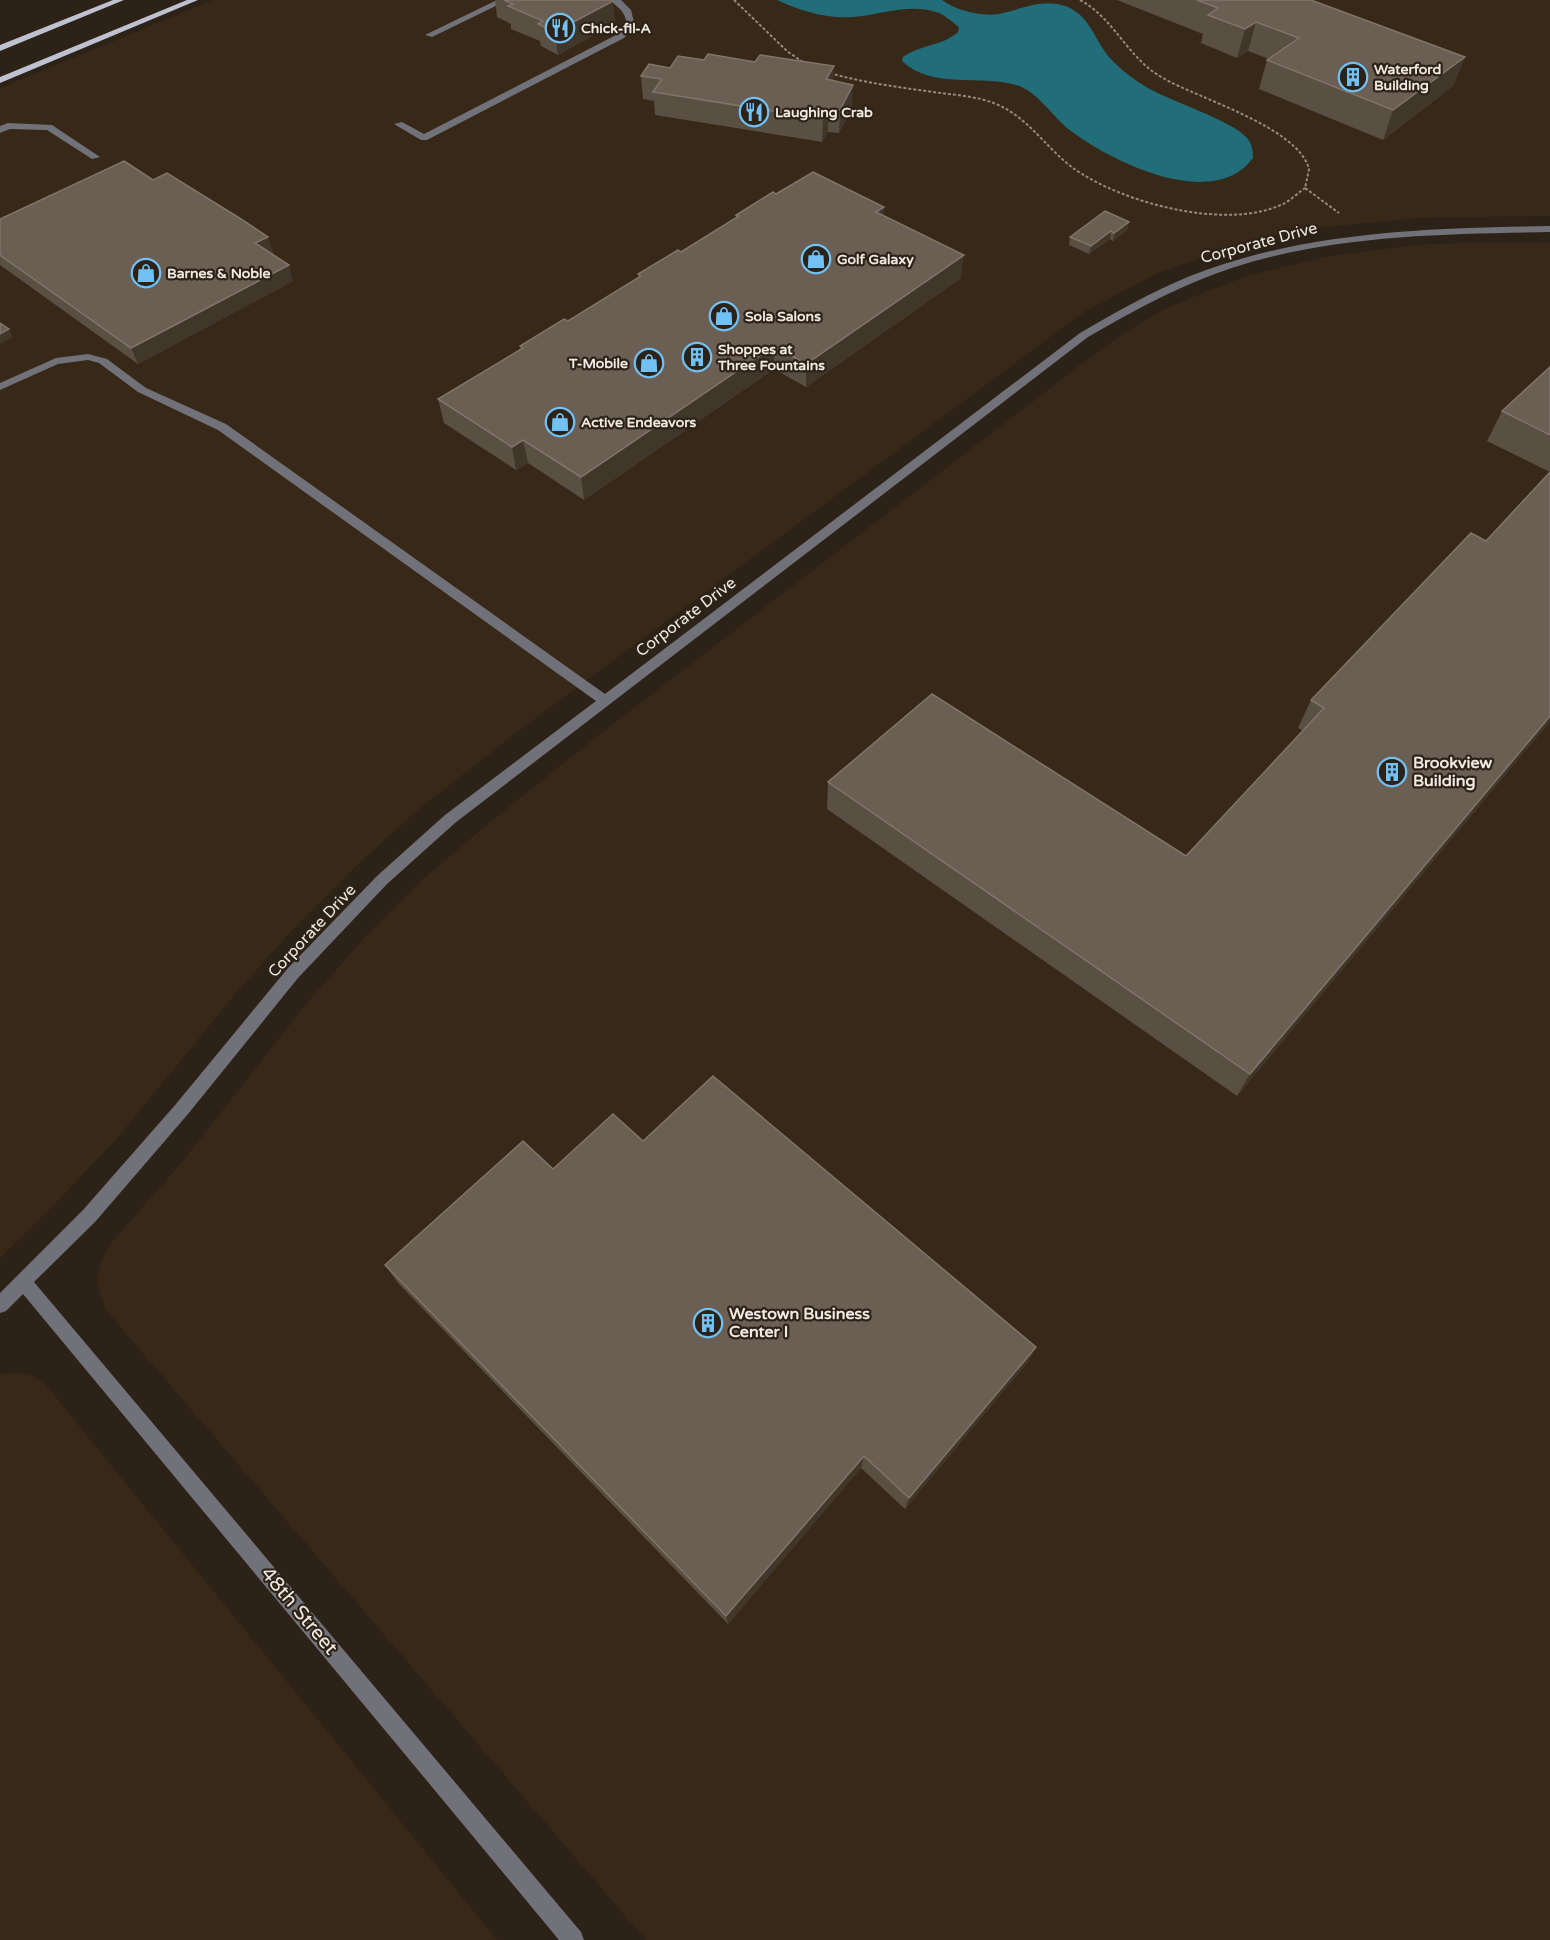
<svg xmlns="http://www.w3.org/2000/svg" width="1550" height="1940" font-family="'Varela Round',sans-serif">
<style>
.built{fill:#372818}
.water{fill:#216d79}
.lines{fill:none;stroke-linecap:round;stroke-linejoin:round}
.path{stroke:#948a81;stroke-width:2;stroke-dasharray:3 2;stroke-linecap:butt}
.minor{fill:#717279;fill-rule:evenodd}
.major{fill:#bec1d0;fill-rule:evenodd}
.wall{fill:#5a4f43}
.shaded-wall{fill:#41362a}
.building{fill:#6b5f54;stroke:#80756a;stroke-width:1.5}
.labels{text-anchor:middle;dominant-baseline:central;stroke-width:4.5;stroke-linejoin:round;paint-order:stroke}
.far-poi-label{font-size:14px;font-weight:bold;fill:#f1e9e2;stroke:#2d2217;text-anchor:start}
.street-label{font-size:16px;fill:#f1e9e2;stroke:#2d2217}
.poi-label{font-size:16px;font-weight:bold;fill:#f1e9e2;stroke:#2d2217;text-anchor:start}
.near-street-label{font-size:20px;fill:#f1e9e2;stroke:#2d2217}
</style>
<rect width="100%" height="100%" fill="#2d2217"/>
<path class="built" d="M213,0H1550V216L1420,218L1325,227L1280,235L1237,246L1156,274L1084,312L517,732L413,814L353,869L294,928L236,993L120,1135L53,1206L0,1258V88Z
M1460,243H1550V1940H646L106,1310L99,1291L98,1275L102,1259L113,1241L182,1162L302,1009L362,940L424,878L489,823L591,741L1092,356L1127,331L1165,309L1207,291L1250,275L1330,256L1415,245Z
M19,1373L33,1376L45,1384L497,1940H0V1374Z"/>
<path class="water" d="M777,0H942C957,11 985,18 1003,13C1021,9 1037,1 1057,4C1088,9 1092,36 1109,57C1120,69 1134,80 1148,88C1173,102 1230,120 1246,137C1252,143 1253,150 1253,158C1213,212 1112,162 1071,131C1053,118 1038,91 1016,85C979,74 933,90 902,61L903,57C919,45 943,46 958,32L959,27C952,22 944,14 936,12C909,3 880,15 853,17C827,19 800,11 777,0Z"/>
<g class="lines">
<path class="path" d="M734,0L788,52L803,62
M1080,0C1115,19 1128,59 1163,78C1199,99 1298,127 1309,169L1305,188L1339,213
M830,73C864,83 898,87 933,92C954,95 977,96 996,104C1028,117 1046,148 1073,168C1122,203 1226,231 1283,204C1291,200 1298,193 1305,188"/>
<path class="minor" d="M497,0H508L432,37L425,35Z
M609,0H621L631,10L635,26L624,38L427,140H421L394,124L402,122L424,134L618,34L627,25C625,11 619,8 609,0Z
M8,123L52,125L100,157L92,159L47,130L10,129L0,133V126Z
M1550,226V232C1432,234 1307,235 1197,281C1158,297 1123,317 1088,337L455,823L387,884L298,978L188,1114L95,1222L34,1282L581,1932L584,1940H559L23,1294L6,1311L0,1313V1293L83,1210L176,1104L288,968L377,876L445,815L596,701L218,430L138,392L99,363L88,360L58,364L0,390V383L56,358L88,354L107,359L146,388L226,424L605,694L1080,333C1116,312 1151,292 1190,276C1304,231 1429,228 1550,226Z"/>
<path class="major" d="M113,0H124L0,51V45Z
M187,0H198L0,83V77Z"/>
</g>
<path class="wall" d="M495,0H611L615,23L558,55L541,46L540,41L511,29V24L497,17Z
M1117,0H1311L1465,57L1453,86L1383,140L1259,89L1267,60L1269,59L1248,51L1237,58L1201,43L1203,34Z
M704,60L834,66L833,81L852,108L839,133L828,132L822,142L655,115L654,101L643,99L641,76L670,68Z
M776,194L884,216L961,278L806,387L774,369L584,500L528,463L516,470L444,423L438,399L521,349L520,346L568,321L638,278V274L681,252L736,218V215Z
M0,219L268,237L273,253L271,254L293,281L138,364L0,265Z
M1129,222L1127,230L1113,241L1110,239L1089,254L1069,245L1070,237Z
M1550,367V472L1487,441L1502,411Z
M1311,700L1550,721L1237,1096L827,809L828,782L1186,856L1303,731L1298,728Z
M643,1141L1036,1347L1027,1363L905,1509L861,1468L728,1624L398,1283L385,1265L553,1169Z"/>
<path class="shaded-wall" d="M613,1L615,23L558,55L555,32Z
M1256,22L1248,51L1237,58L1245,29Z
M1465,57L1453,86L1383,140L1393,110Z
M834,66L833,89L826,79Z
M853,85L852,108L839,133L840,110Z
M829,109L828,132L822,142L823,119Z
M884,207L883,230L876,212Z
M1129,222L1127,230L1113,241L1114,233Z
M1111,231L1110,239L1089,254L1091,246Z
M268,237L273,253L260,259L255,243Z
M964,255L961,278L806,387V364Z
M289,265L293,281L138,364L131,348Z
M9,329L13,338L0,344V334Z
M774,346V369L584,500L581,477Z
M523,440L528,463L516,470L512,447Z
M1550,716V721L1237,1096L1250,1074Z
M1036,1347L1027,1363L905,1509L909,1498Z
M864,1456L861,1468L728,1624L726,1616Z"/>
<path class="building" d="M504,0H611L613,1L555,32L538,24L543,21L508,6L513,4Z
M1197,0H1311L1465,57L1393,110L1267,60L1299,38L1256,22L1245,29L1208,15L1218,8Z
M708,54L755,62L760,55L834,66L826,79L853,85L840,110L829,109L823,119L653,92L662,79L641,76L649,64L670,68L678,56L704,60Z
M124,161L153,180L167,173L241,219L268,237L255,243L289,265L131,348L0,255V219Z
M813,172L884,207L876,212L964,255L806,364L774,346L581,477L523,440L512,447L438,399L523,348L520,346L564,319L568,321L641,276L638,274L678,250L681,252L739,216L736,215L773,192L776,194Z
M1105,211L1129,222L1114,233L1111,231L1091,246L1070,237Z
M0,323L9,329L0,334Z
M1550,367V435L1502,411Z
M1550,472V716L1250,1074L828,782L932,694L1186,856L1324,708L1311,700L1471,533L1486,541Z
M713,1076L1036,1347L909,1498L864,1456L726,1616L385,1265L523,1141L553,1169L613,1114L643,1141Z"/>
<defs>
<g id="restaurant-ring" transform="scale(1.5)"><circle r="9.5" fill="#2d2217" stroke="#71c1f5" stroke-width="1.5"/><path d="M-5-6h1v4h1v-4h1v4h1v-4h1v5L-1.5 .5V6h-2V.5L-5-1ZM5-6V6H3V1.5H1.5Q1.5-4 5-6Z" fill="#71c1f5"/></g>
<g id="building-ring" transform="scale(1.5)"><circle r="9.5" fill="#2d2217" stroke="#71c1f5" stroke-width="1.5"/><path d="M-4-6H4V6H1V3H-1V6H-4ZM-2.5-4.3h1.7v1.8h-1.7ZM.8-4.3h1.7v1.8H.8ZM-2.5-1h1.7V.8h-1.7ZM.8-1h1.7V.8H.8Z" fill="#71c1f5"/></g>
<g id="shop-ring" transform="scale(1.5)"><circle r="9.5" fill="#2d2217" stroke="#71c1f5" stroke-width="1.5"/><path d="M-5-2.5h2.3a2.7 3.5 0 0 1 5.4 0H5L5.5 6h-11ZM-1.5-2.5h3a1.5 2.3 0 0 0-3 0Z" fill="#71c1f5"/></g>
</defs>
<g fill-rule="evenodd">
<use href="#restaurant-ring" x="560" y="28"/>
<use href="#building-ring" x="1353" y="77"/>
<use href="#restaurant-ring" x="754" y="112"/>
<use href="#shop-ring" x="816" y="259"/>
<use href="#shop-ring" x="146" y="273"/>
<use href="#shop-ring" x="724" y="316"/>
<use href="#building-ring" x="697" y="357"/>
<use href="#shop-ring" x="649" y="363"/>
<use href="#shop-ring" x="560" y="422"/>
<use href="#building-ring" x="1392" y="772"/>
<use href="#building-ring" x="708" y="1323"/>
</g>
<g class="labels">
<g class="far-poi-label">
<text x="581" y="28">Chick-fil-A</text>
<text x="1374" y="69">Waterford<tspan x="1374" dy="16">Building</tspan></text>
<text x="775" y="112">Laughing Crab</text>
<text x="837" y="259">Golf Galaxy</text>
<text x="167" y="273">Barnes &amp; Noble</text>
<text x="745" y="316">Sola Salons</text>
<text x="718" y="349">Shoppes at<tspan x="718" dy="16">Three Fountains</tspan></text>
<text x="628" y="363" text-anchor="end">T-Mobile</text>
<text x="581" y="422">Active Endeavors</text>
</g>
<g class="street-label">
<text transform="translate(1259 243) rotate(-15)">Corporate Drive</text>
<text transform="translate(686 617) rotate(-37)">Corporate Drive</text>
<text transform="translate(312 931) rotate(-47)">Corporate Drive</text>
</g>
<g class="poi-label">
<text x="1413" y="763">Brookview<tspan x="1413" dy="18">Building</tspan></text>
<text x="729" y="1314">Westown Business<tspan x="729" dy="18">Center I</tspan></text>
</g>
<g class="near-street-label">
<text transform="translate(299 1611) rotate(50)">48th Street</text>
</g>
</g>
</svg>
